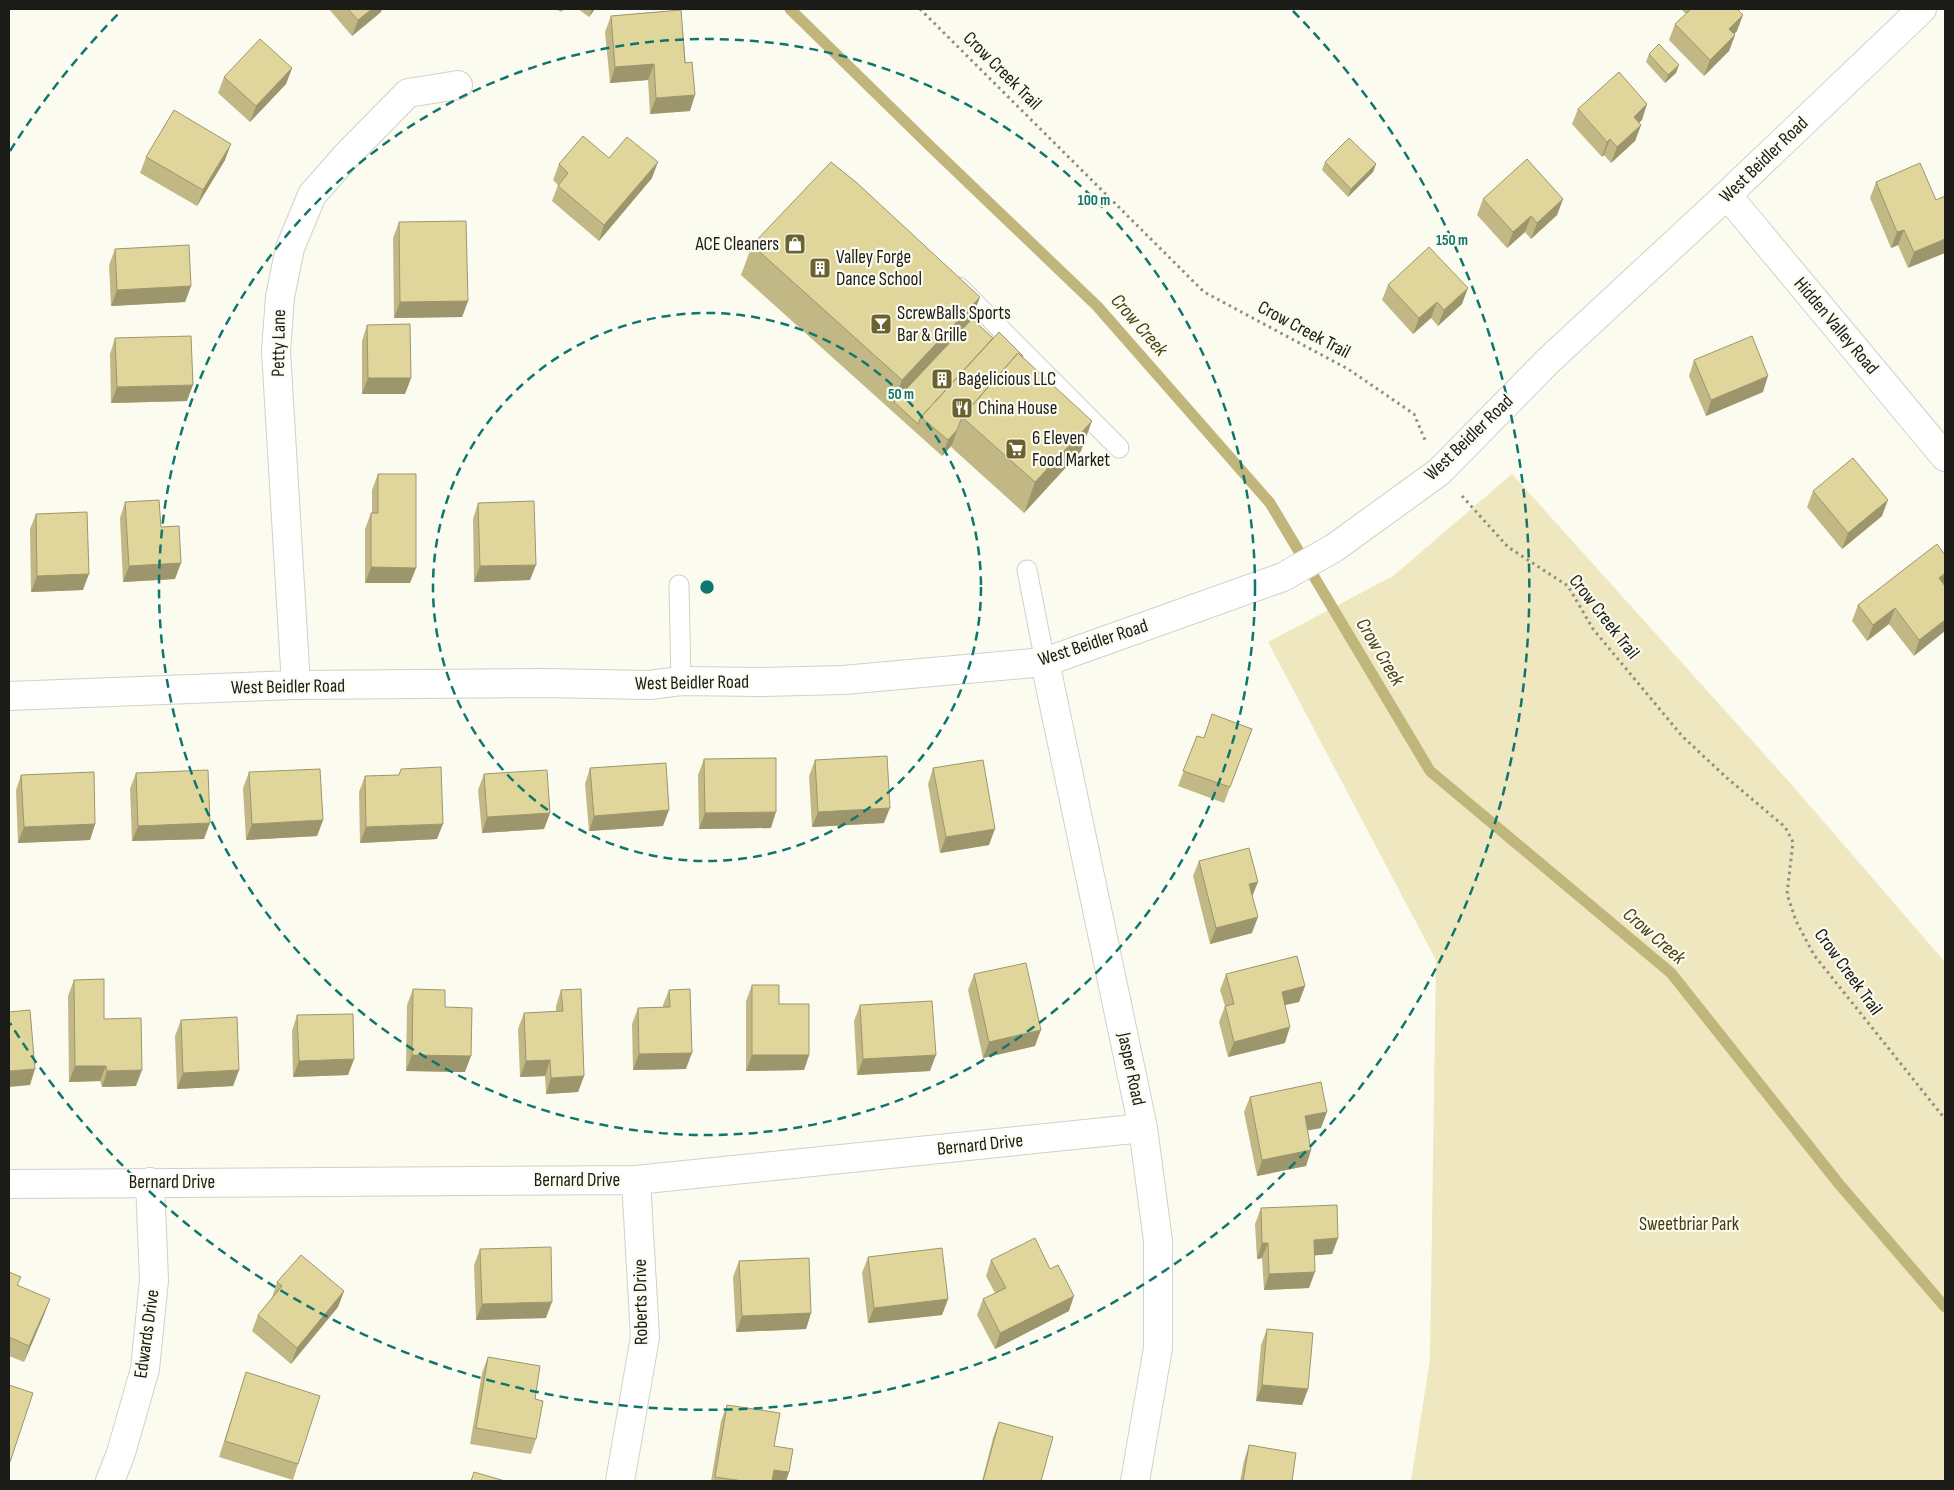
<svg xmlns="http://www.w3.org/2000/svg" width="1954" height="1490" font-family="'Sofia Sans Condensed',sans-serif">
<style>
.green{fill:#eee7bf}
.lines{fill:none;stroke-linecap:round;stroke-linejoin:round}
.stream{stroke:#c0b67c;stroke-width:11}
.service-casing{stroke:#d2d0c7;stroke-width:21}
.minor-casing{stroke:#d2d0c7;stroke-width:30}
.tertiary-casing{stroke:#d2d0c7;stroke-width:30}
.path{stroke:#8e8d86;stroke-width:3;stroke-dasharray:2.5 4;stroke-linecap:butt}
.service{stroke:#fff;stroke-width:19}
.minor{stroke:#fff;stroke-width:28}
.tertiary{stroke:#fff;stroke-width:28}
.wall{fill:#c1b885}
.shaded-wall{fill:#9d966c}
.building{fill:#e0d69b;stroke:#9d966c}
.ring{fill:none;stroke:#0f766e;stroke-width:2.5;stroke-dasharray:9 6}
.labels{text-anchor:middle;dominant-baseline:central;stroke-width:4.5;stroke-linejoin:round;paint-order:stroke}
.street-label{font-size:19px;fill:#1b1b17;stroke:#fcfbf0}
.poi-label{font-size:19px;fill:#1b1b17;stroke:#fcfbf0;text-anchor:start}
.park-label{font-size:19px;fill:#443c0d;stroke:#fcfbf0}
.water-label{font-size:20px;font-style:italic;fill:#4a4215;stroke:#fcfbf0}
.centre{fill:#0f766e;stroke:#fcfbf0;stroke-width:2.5}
.ring-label{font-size:15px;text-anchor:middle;font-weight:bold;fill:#0f766e;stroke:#fcfbf0;stroke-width:4.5;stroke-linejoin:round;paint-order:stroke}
</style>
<rect width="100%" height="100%" fill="#fcfbf0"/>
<path class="green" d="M1512,474L1792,785L1945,962V1481H1411L1430,1359L1436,960L1268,642L1393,576Z"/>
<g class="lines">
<path class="stream" d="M790,9L930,146L1097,306L1270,503L1430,771L1671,973L1839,1184L1945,1307"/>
<g class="service-casing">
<path id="service" d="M959,287L1119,448
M1027,570L1045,662
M679,585L681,681"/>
</g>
<g class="minor-casing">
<path id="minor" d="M1727,195L1945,457
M1045,662L1143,1128L1158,1241V1348L1135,1481
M296,685L276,351L280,297L290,248L312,195L347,155L408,93L458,85
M9,1184L636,1180L1143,1128
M110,1481L121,1453L145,1369L154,1280L150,1182
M620,1481L645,1337L636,1180"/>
</g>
<g class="tertiary-casing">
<path id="tertiary" d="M9,696L296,685L543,683L649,685L681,681L762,682L843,680L1045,662L1283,577L1334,548L1439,472L1548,361L1727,195L1922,9"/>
</g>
<path class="path" d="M920,9L1204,292L1348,369L1414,414L1425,440
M1462,496L1508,547L1568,586L1593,629L1682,736L1727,778L1785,827L1793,842L1787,894L1796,921L1814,955L1945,1119"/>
<use href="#service" class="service"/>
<use href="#minor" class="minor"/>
<use href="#tertiary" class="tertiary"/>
</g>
<path class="wall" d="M329,9H382L381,12L352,36Z
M556,9H564L561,12Z
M578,9H595L589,17Z
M1681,9H1737V31L1734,34L1735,35L1729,51L1704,76L1669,40L1675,24L1686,14Z
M681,10L690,111L650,114L648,80L610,83L605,32L611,16Z
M1649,54L1676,73L1665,83L1646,62Z
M292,68L286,84L250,122L218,93L224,77Z
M1578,109L1642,120L1639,122L1641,125L1635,141L1611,163L1604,155L1602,157L1572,124Z
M146,157L225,160L197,206L140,173Z
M609,158L652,178L599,241L552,201L558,185L553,180L559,164Z
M1325,162L1376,164L1373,172L1348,197L1322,170Z
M1876,182L1936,200L1908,268L1898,245L1891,248L1870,198Z
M1483,199H1563L1557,215L1531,239L1525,232L1507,248L1477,215Z
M399,222L468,301L462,317L394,318L393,238Z
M752,245L972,319L993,338L1023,357L1081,451L1024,513L951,447L952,445L942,456L741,275Z
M115,249L191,286L185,302L111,306L109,265Z
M1388,285L1462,304L1438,326L1431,318L1413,334L1382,300Z
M367,325L411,378L405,394H362V341Z
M115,338L187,401L111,403L110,354Z
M1694,360L1763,392L1706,416L1689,376Z
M378,474L416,568L410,583H365V529L371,513H372V490Z
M1813,491L1882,516L1842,549L1807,507Z
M125,502L175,579L123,582L120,518Z
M478,503L530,580L474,582L473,519Z
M36,514L83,590L31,592L30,529Z
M1944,585L1914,656L1889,624L1867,641L1852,621L1858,605Z
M1252,729L1224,803L1178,786L1197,736L1204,738Z
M704,759L771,828L699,829L698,775Z
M815,760L884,823L812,827L809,776Z
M590,768L663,826L589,831L585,784Z
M933,768L989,845L940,853L928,784Z
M249,772L323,820L317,836L246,840L243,788Z
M136,773L204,839L132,841L130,789Z
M484,774L550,813L544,829L482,833L478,790Z
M21,775L95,824L90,840L18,843L16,790Z
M365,776L437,839L360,843L359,792Z
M1199,861L1252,897V933L1210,944L1193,876Z
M974,974L1035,1046L983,1058L968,990Z
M1226,974L1305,986L1299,1002L1285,1005V1043L1228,1057L1219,1022L1225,1006L1220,990Z
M74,980L136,1086L102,1087L100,1081L69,1082L68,996Z
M752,985L779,1004L809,1055L804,1070L746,1071V1001Z
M413,989L445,1007L465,1072L406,1071L407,1005Z
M561,990L584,1076L578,1092L546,1094L545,1076L520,1077L518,1029L524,1013L556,1012V1006Z
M669,990L686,1069L633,1070L632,1024L638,1008L663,1007V1005Z
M860,1005L930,1071L857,1075L854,1021Z
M297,1015L354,1059L348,1075L293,1077L292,1031Z
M181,1020L239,1070L233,1086L177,1089L175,1036Z
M1250,1097L1321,1128L1307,1130L1311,1150L1306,1166L1257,1176L1244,1112Z
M1261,1208L1338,1238L1332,1254L1314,1255L1309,1288L1264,1290L1262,1258L1257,1259L1255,1224Z
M480,1249L546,1318L476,1320L474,1265Z
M868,1257L948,1299L942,1315L868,1323L862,1273Z
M991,1260L1069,1311L995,1349L977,1315L983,1299L995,1293L986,1276Z
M739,1261L811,1313L806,1329L736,1332L733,1277Z
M9,1272L18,1285L44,1315L24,1362L9,1356Z
M277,1282L344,1291L338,1307L291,1364L252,1331L258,1315L272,1298Z
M1267,1329L1308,1389L1302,1405L1256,1401L1261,1345Z
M488,1357L535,1399L536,1439L531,1454L470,1444L482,1373Z
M246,1372L298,1464L293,1480L219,1457L241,1388Z
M727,1405L789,1472L786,1481H711L721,1421Z
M999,1422L1041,1481H982L993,1438Z
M1249,1445L1292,1481H1240L1244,1461Z"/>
<path class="shaded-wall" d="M372,9H382L381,12L352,36L358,20Z
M592,9H595L589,17Z
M1743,15L1737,31L1723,45L1729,29Z
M1735,35L1729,51L1704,76L1710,60Z
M654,64L648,80L610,83L615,67Z
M1679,65L1676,73L1665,83L1668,75Z
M292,68L286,84L250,122L256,106Z
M695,95L690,111L650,114L656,98Z
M1647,104L1642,120L1628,132L1634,117Z
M1641,125L1635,141L1611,163L1617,147Z
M1610,139L1604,155L1602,157L1607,142Z
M231,144L225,160L197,206L203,190Z
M658,162L652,178L599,241L604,225Z
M1376,164L1373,172L1348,197L1351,189Z
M1563,199L1557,215L1531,239L1537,223Z
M1531,216L1525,232L1507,248L1513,232Z
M1904,230L1898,245L1891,248L1897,232Z
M1945,239V253L1908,268L1914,252Z
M191,286L185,302L111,306L117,290Z
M1468,288L1462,304L1438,326L1444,310Z
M980,297L969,327L894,402L902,380Z
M468,301L462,317L394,318L400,302Z
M1437,302L1431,318L1413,334L1419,318Z
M1768,376L1763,392L1706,416L1711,400Z
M368,378H411L405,394H362Z
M193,385L187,401L111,403L117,387Z
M1092,421L1081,451L1024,513L1035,482Z
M957,430L952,445L942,456L948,440Z
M1888,500L1882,516L1842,549L1848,533Z
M181,563L175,579L123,582L129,566Z
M536,565L530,580L474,582L480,566Z
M371,567L416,568L410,583H365Z
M1945,573V584L1933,594L1939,578Z
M89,574L83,590L31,592L37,576Z
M1895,608L1889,624L1867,641L1873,625Z
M1945,620V631L1914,656L1919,640Z
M890,808L884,823L812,827L818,812Z
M669,810L663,826L589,831L594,816Z
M776,812L771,828L699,829L705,813Z
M550,813L544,829L482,833L487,817Z
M323,820L317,836L246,840L252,824Z
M210,823L204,839L132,841L138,826Z
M95,824L90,840L18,843L24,827Z
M443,824L437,839L360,843L366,827Z
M995,829L989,845L940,853L946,837Z
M1258,882L1252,897L1249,884Z
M1258,917L1252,933L1210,944L1216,928Z
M1305,986L1299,1002L1276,1007L1282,992Z
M1290,1027L1285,1043L1228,1057L1234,1042Z
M1041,1030L1035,1046L983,1058L989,1042Z
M692,1053L686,1069L633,1070L639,1054Z
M412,1055L471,1056L465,1072L406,1071Z
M752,1055H809L804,1070L746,1071Z
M936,1055L930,1071L857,1075L863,1059Z
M354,1059L348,1075L293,1077L299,1061Z
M550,1060L545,1076L520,1077L526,1061Z
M75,1066H106L100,1081L69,1082Z
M35,1069L30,1085L9,1087V1071Z
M142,1070L136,1086L102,1087L107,1071Z
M239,1070L233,1086L177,1089L183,1073Z
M584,1076L578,1092L546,1094L551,1078Z
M1327,1112L1321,1128L1299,1132L1305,1116Z
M1311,1150L1306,1166L1257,1176L1262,1160Z
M1338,1238L1332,1254L1308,1256L1314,1240Z
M1262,1243H1268L1262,1258L1257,1259Z
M1315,1272L1309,1288L1264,1290L1269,1274Z
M344,1291L338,1307L291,1364L297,1348Z
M1074,1296L1069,1311L995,1349L1000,1333Z
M50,1299L44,1315L24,1362L29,1346Z
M948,1299L942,1315L868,1323L874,1308Z
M552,1302L546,1318L476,1320L482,1304Z
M811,1313L806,1329L736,1332L742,1316Z
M1262,1385L1308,1389L1302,1405L1256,1401Z
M774,1470L789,1472L786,1481H770Z"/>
<path class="building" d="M348,9H372L358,20Z
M1691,9H1737L1743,15L1729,29L1735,35L1710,60L1675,24Z
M681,10L685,63L692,62L695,95L656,98L654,64L615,67L611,16Z
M260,39L292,68L256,106L224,77Z
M1659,44L1679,65L1668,75L1649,54Z
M1619,72L1647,104L1634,117L1641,125L1617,147L1610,139L1607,142L1578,109Z
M174,110L231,144L203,190L146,157Z
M583,136L609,158L627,137L658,162L604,225L558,186L568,173L559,164Z
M1349,138L1376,164L1351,189L1325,162Z
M1527,159L1563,199L1537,223L1531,216L1513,232L1483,199Z
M831,162L857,183L980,297L902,380L752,245Z
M1920,163L1936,200L1945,196V239L1914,252L1904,230L1897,232L1876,182Z
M466,221L468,301L400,302L399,222Z
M189,245L191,286L117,290L115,249Z
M1429,247L1468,288L1444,310L1437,302L1419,318L1388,285Z
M972,319L993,338L921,417L918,424L894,402Z
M410,324L411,378H368L367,325Z
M999,332L1023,356L1022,357L1018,353L962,417L957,430L948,440L921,417Z
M191,336L193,385L117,387L115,338Z
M1752,336L1768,376L1711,400L1694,360Z
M1018,353L1092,421L1035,482L962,417Z
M1853,458L1888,500L1848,533L1813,491Z
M378,474H416V568L371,567V513H378Z
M159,500L161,527L179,526L181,563L129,566L125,502Z
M534,501L536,565L480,566L478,503Z
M87,512L89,574L37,576L36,514Z
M1937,544L1945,555V573L1939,578L1945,586V620L1919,640L1895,608L1873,625L1858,605Z
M1212,714L1252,729L1230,787L1183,771L1197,736L1204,738Z
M887,756L890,808L818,812L815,760Z
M776,758V812L705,813L704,759Z
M983,760L995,829L946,837L933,768Z
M666,763L669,810L594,816L590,768Z
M441,767L443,824L366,827L365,776L399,775L401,769Z
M320,769L323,820L252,824L249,772Z
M208,770L210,823L138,826L136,773Z
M547,770L550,813L487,817L484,774Z
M94,772L95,824L24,827L21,775Z
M1249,848L1258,882L1249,884L1258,917L1216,928L1199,861Z
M1297,956L1305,986L1282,992L1290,1027L1234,1042L1225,1006L1234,1004L1226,974Z
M1026,963L1041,1030L989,1042L974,974Z
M104,979V1019L141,1018L142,1070L107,1071L106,1066H75L74,980Z
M752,985H779V1004H809V1055H752Z
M413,989L445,990V1007L472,1008L471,1056L412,1055Z
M581,989L584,1076L551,1078L550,1060L526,1061L524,1013L563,1011L561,990Z
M690,989L692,1053L639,1054L638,1008L670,1007L669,990Z
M932,1001L936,1055L863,1059L860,1005Z
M30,1010L35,1069L9,1071V1012Z
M353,1014L354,1059L299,1061L297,1015Z
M237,1017L239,1070L183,1073L181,1020Z
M1321,1082L1327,1112L1305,1116L1311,1150L1262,1160L1250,1097Z
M1337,1205L1338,1238L1314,1240L1315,1272L1269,1274L1268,1243H1262L1261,1208Z
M1035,1238L1050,1269L1058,1265L1074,1296L1000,1333L983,1299L1006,1288L991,1260Z
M551,1247L552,1302L482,1304L480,1249Z
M942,1248L948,1299L874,1308L868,1257Z
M301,1255L344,1291L297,1348L258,1315L282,1286L277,1282Z
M809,1258L811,1313L742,1316L739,1261Z
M9,1272L21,1277L17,1285L50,1299L29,1346L9,1337Z
M1267,1329L1313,1333L1308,1389L1262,1385Z
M488,1357L540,1366L535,1399L543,1401L536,1439L476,1428Z
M246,1372L320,1396L298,1464L225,1441Z
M9,1385L33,1393L10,1462L9,1461Z
M727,1405L780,1413L774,1446L793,1449L789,1472L774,1470L772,1481H743L715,1477Z
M999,1422L1053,1437L1041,1481H983Z
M1249,1445L1296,1453L1292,1481H1243Z
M474,1472L505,1481H471Z"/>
<g class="ring">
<circle cx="707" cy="587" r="274"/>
<circle cx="707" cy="587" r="548"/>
<path d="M10 151A822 822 0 0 1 121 11M1293 11A822 822 0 1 1 10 1023"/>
</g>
<defs>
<g id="shop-square" transform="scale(1.125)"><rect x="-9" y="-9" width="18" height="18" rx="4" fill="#6b622e" stroke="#fcfbf0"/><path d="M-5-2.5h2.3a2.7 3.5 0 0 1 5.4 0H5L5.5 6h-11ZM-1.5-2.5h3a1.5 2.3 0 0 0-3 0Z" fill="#fff"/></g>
<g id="building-square" transform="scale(1.125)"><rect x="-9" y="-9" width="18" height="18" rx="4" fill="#6b622e" stroke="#fcfbf0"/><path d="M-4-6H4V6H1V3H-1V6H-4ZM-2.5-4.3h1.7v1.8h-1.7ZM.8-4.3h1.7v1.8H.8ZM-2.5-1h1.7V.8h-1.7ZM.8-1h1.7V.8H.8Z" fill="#fff"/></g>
<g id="bar-square" transform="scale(1.125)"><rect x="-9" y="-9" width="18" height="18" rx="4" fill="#6b622e" stroke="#fcfbf0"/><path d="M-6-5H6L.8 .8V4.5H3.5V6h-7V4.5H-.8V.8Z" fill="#fff"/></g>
<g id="restaurant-square" transform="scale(1.125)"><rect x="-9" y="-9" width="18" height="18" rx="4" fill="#6b622e" stroke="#fcfbf0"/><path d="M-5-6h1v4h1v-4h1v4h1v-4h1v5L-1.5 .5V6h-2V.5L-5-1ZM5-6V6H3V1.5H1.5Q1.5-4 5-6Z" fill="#fff"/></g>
<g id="supermarket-square" transform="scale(1.125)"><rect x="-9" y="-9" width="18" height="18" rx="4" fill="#6b622e" stroke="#fcfbf0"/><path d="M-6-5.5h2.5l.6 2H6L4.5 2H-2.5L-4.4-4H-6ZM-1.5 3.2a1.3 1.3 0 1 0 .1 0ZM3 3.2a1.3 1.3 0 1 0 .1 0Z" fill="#fff"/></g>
</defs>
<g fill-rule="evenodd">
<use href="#shop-square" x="795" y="244"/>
<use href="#building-square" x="820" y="268"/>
<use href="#bar-square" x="881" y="324"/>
<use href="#building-square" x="942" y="379"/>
<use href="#restaurant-square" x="962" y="408"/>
<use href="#supermarket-square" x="1016" y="449"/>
</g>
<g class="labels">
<g class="street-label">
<text transform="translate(1002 71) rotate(45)">Crow Creek Trail</text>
<text transform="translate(1764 160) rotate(-44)">West Beidler Road</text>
<text transform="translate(1836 326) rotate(50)">Hidden Valley Road</text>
<text transform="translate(1304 330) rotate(28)">Crow Creek Trail</text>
<text transform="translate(279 343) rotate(-89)">Petty Lane</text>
<text transform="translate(1469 438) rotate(-44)">West Beidler Road</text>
<text transform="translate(1604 617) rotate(52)">Crow Creek Trail</text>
<text transform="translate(1093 643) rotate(-18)">West Beidler Road</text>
<text transform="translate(692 683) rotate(-1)">West Beidler Road</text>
<text transform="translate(288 687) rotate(-1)">West Beidler Road</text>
<text transform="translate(1848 972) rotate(54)">Crow Creek Trail</text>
<text transform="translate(1131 1069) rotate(78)">Jasper Road</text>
<text transform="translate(980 1145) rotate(-6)">Bernard Drive</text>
<text x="577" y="1180">Bernard Drive</text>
<text x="172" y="1182">Bernard Drive</text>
<text transform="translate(641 1302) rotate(-91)">Roberts Drive</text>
<text transform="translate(147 1334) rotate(-82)">Edwards Drive</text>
</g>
<g class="poi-label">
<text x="779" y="244" text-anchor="end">ACE Cleaners</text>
<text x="836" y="257">Valley Forge<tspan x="836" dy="22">Dance School</tspan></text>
<text x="897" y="313">ScrewBalls Sports<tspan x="897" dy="22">Bar &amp; Grille</tspan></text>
<text x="958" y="379">Bagelicious LLC</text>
<text x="978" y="408">China House</text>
<text x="1032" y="438">6 Eleven<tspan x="1032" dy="22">Food Market</tspan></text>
</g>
<g class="park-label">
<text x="1689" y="1224">Sweetbriar Park</text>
</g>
<g class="water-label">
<text transform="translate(1139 325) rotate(49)">Crow Creek</text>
<text transform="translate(1380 652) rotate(59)">Crow Creek</text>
<text transform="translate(1654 936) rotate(41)">Crow Creek</text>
</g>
</g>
<circle cx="707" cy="587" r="8" class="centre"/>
<g class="ring-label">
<text x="1094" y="205">100 m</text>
<text x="1452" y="245">150 m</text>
<text x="901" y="399">50 m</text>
</g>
<rect width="1954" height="1490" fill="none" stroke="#1b1b17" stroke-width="20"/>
</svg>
